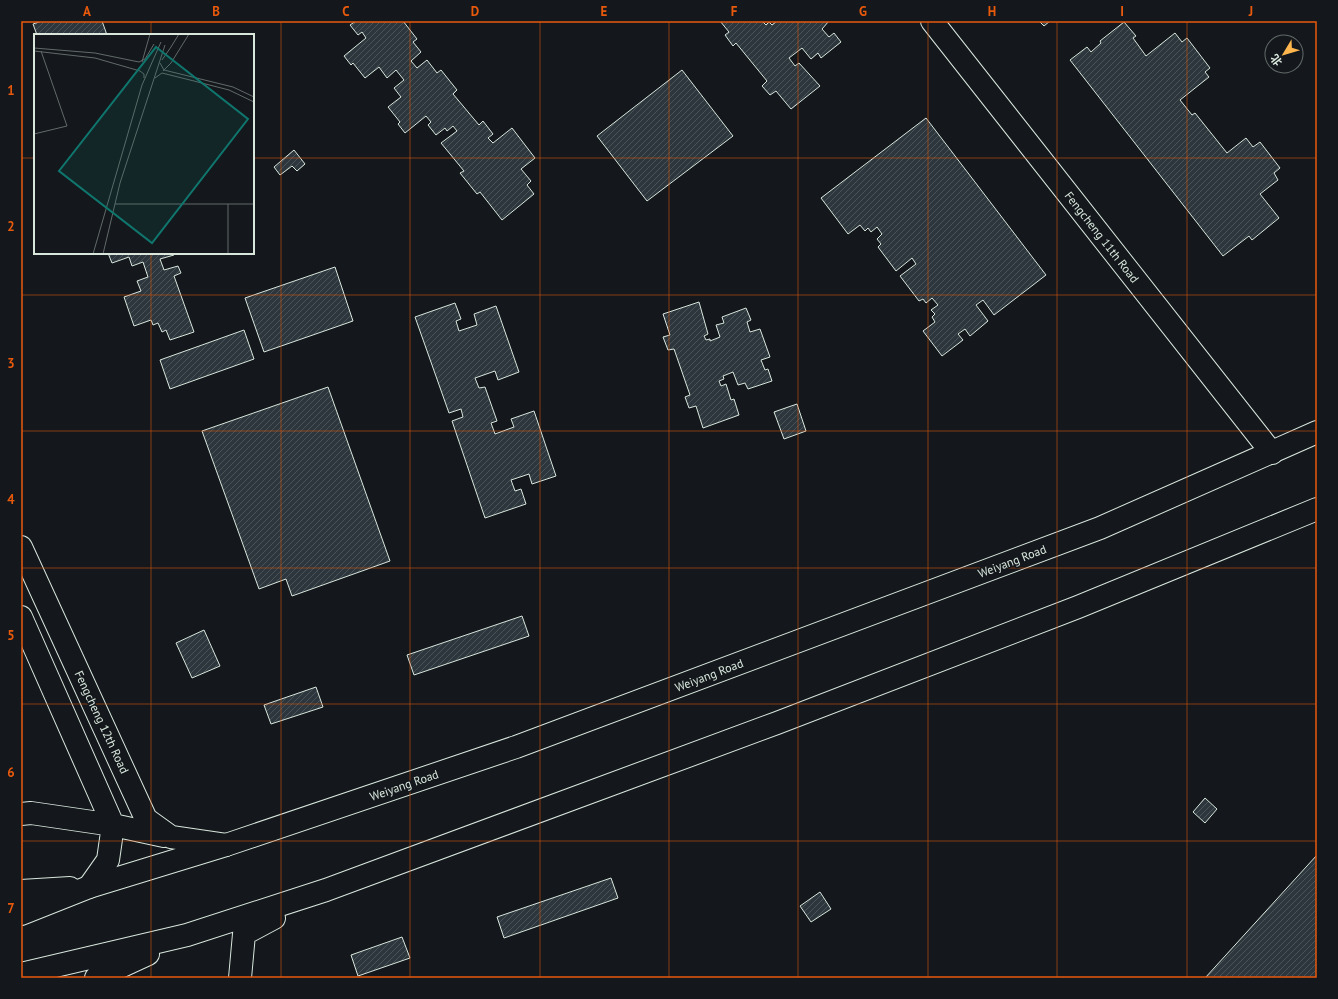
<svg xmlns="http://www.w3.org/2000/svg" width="1338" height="999" font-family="'PT Sans','Noto Sans SC',sans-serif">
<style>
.building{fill:url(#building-hatch);stroke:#d8e6dc}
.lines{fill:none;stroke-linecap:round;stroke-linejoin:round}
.minor-casing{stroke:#d8e6dc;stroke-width:24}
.major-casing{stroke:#d8e6dc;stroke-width:24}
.minor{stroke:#14181c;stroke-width:22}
.major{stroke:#14181c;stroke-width:22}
.grid{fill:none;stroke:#e8590c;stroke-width:1;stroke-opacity:0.55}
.labels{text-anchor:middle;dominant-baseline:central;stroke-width:3;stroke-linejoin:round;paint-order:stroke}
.street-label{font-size:12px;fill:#d8e6dc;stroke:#14181c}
.inset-road{fill:none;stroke:#626a69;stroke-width:1}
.view{fill:#0f766e;fill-opacity:0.15;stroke:#0f766e;stroke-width:2}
.inset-edge{fill:none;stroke:#d8e6dc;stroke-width:2}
.neatline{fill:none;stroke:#e8590c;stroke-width:1.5}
.grid-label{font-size:13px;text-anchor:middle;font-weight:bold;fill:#e8590c}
</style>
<defs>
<pattern id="building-hatch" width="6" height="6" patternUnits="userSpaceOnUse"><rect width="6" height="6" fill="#2c363c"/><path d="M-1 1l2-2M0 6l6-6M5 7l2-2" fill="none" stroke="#4a5358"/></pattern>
</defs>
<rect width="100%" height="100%" fill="#14181c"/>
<path class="building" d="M42,21H102L107,35H37L33,24Z
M356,21H403L417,39L413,42L421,52L411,61L417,68L427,60L437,73L441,70L457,90L453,94L479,125L483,121L493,134L488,138L493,143L512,128L535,158L521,169L531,181L527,185L534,194L502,220L480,192L477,194L460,173L464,171L441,143L457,131L453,126L447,131L445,128L436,135L428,125L431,122L426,116L405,133L398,124L400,122L388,107L401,97L394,88L404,80L396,70L387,78L379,67L365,78L353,63L351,65L344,56L366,38L362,32L358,35L350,25Z
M720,21H762L766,25L769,22L772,25L777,21H829L822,29L829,37L834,33L841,42L821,58L818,53L811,59L802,48L789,58L795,66L799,63L820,86L791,109L776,91L770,95L762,86L767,81L736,43L733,46L725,35L729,32Z
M1039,21H1050L1044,26Z
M1124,22L1136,36L1133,38L1146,56L1175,33L1182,42L1187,38L1210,68L1205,72L1209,77L1180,100L1192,115L1195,113L1227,153L1246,138L1253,147L1260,142L1280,168L1274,173L1278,180L1260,194L1279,218L1252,240L1249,236L1223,256L1070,60L1087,47L1091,52L1101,43L1100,41Z
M682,70L733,136L647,201L597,136Z
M926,118L1046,275L994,315L983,300L976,305L988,321L970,336L965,329L958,334L963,340L942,356L923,331L935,322L932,317L935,314L931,310L938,305L932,298L926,303L923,299L919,301L900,276L916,264L912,258L896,271L878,247L881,244L877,239L882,234L877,227L871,232L868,228L865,231L860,225L848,234L821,198Z
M294,150L305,164L297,171L292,166L280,175L274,167Z
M108,253H173L174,255L160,259L164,270L178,266L181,273L174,276L194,332L170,340L166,330L162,332L158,323L153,325L151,320L134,326L124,297L141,291L137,281L148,277L143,262L132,266L129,257L112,263Z
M335,267L353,321L264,352L245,298Z
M699,302L708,334L704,336L706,340L710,339V341L720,337L716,325L724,323L722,317L746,308L751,320L747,322L750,332L760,329L770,357L761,360L765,370L768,369L772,381L748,389L745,383L738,385L733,372L723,376L724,379L719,381L721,386L726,384L731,400L734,399L739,415L703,428L696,406L689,408L685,397L690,395L674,349L668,350L663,337L670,335L663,314Z
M455,303L461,319L456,321L459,331L477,325L474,314L496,306L519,372L498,380L495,371L475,378L479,388L485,387L497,421L491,423L495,434L514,427L511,419L534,411L556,476L532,484L529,474L511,480L515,491L521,489L526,504L485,518L452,421L463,417L461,409L449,413L415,317Z
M244,330L254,359L170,389L160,360Z
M328,387L390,561L292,596L286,579L259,589L202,431Z
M797,404L806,431L784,439L774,412Z
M522,616L529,636L414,675L407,655Z
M204,630L220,666L192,678L176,643Z
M316,687L323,707L271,724L264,705Z
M1205,798L1217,809L1205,823L1193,812Z
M1317,855V978H1205Z
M611,878L618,898L504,938L497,917Z
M820,892L831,909L811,922L800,906Z
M402,937L410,958L358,976L351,955Z"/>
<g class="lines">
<g class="minor-casing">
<path id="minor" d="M932,21L1272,453
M21,547L146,819L171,837L226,845
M21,617L113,825L108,860L89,887
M21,814L31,813L113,825L164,836"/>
</g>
<g class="major-casing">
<path id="major" d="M21,891L70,888
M21,914L89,887L226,845L516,747L1100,528L1317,432
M21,974L187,935L326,890L777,723L1078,607L1317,509
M96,978L148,954
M240,978L244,934L274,918"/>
</g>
<use href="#minor" class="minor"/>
<use href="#major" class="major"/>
</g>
<path class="grid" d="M151,21V35M281,21V978M410,21V978M540,21V978M669,21V978M798,21V978M928,21V978M1057,21V978M1187,21V978M21,158H35M253,158H1317M151,253V978M21,295H1317M21,431H1317M21,568H1317M21,704H1317M21,841H1317"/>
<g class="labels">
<g class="street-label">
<text transform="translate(1102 237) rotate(52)">Fengcheng 11th Road</text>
<text transform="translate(1012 561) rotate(-21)">Weiyang Road</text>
<text transform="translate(709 675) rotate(-21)">Weiyang Road</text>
<text transform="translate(102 722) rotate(65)">Fengcheng 12th Road</text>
<text transform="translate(404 785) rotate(-19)">Weiyang Road</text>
</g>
</g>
<g transform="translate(34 34)">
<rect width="220" height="220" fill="#14181c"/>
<path class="inset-road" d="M137,13L145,0M0,14L61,19L105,28L111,25L120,10M0,17L61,24L106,37L110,40V44M128,26L137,13M108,28L116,0M126,29L130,36L199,53L220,63M129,37L137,29L155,0M121,44L128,39L156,46L195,56L220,68M0,100L33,92L7,17M81,170H220M194,170V220M59,220L108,51L127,8M69,220L86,149L131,11"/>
<path class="view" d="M122,13L214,85L118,209L25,137Z"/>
<rect width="220" height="220" class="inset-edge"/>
</g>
<rect width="1338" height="999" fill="none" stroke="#14181c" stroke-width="44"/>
<g transform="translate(1284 54) rotate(232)"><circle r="19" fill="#14181c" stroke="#626a69"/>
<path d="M0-3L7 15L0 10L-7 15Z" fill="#ffb74d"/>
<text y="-6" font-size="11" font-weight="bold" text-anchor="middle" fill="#d8e6dc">北</text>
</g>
<rect x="22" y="22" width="1294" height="955" class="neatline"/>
<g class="grid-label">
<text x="87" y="16">A</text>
<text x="216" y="16">B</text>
<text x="346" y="16">C</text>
<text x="475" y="16">D</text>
<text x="604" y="16">E</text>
<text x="734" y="16">F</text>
<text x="863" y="16">G</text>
<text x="992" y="16">H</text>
<text x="1122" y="16">I</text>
<text x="1251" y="16">J</text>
<text x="11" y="95">1</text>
<text x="11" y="231">2</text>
<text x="11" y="368">3</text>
<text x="11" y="504">4</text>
<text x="11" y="640">5</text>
<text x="11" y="777">6</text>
<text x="11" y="913">7</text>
</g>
</svg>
